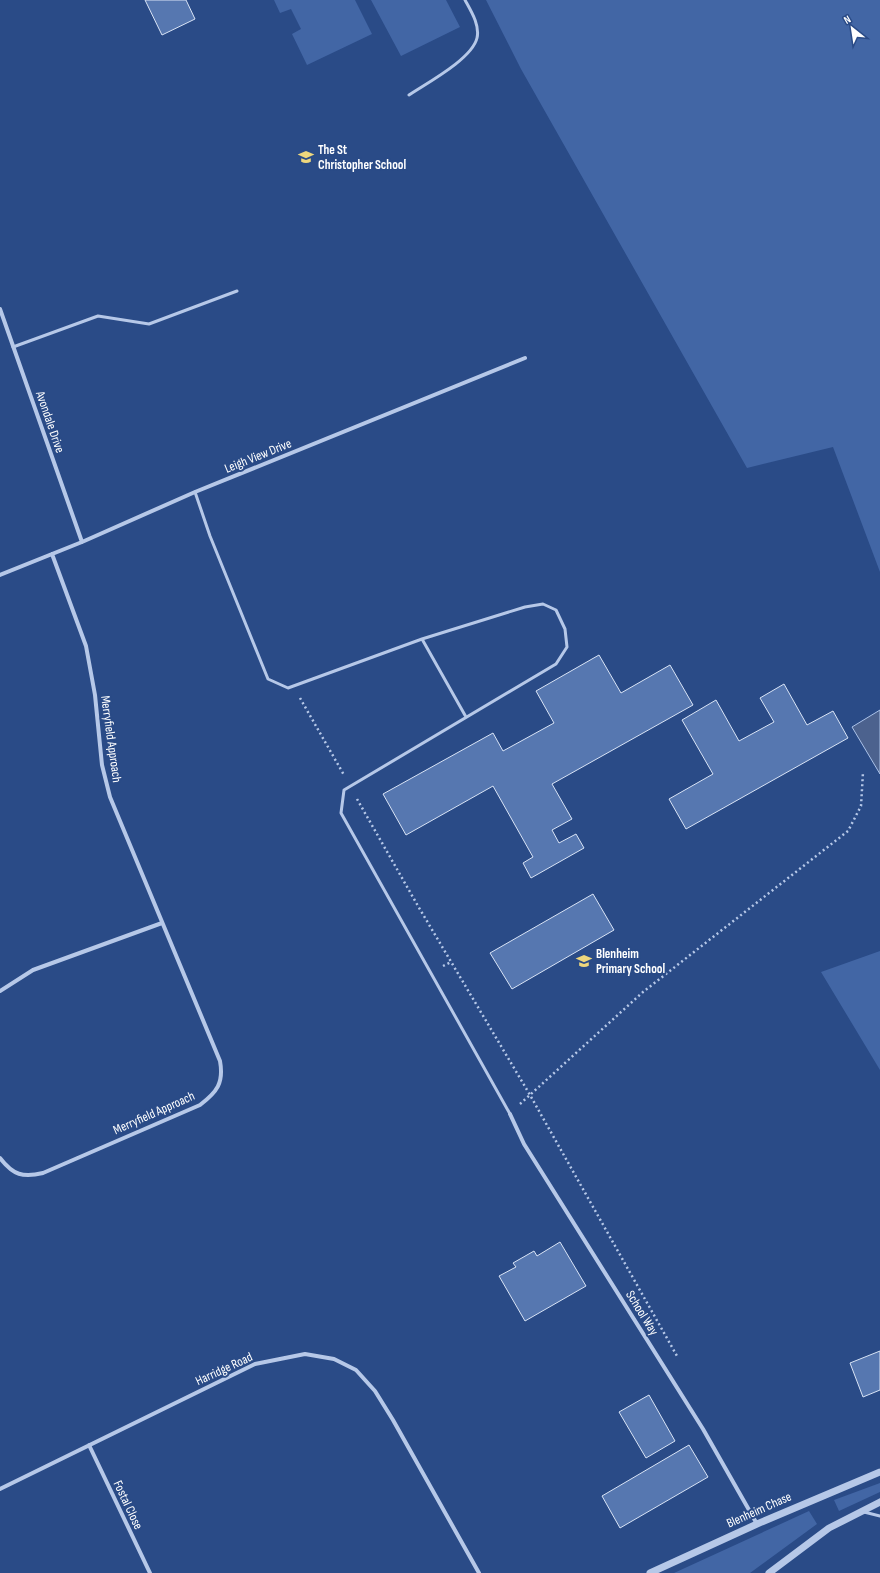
<svg xmlns="http://www.w3.org/2000/svg" width="880" height="1573" font-family="'Sofia Sans Condensed',sans-serif">
<style>
.green{fill:#4266a5}
.water{fill:#4c628e;stroke:#abc2e8}
.building{fill:#5677b0;stroke:#d9e4f6}
.lines{fill:none;stroke-linecap:round;stroke-linejoin:round}
.path{stroke:#b6c8e8;stroke-width:2.5;stroke-dasharray:2 3;stroke-linecap:butt}
.service{stroke:#b6c8e8;stroke-width:3}
.minor{stroke:#b6c8e8;stroke-width:4}
.tertiary{stroke:#b6c8e8;stroke-width:7}
.labels{text-anchor:middle;dominant-baseline:central;stroke-width:4;stroke-linejoin:round;paint-order:stroke}
.poi-label{font-size:13px;font-weight:bold;fill:#fff;stroke:#2a4b87;text-anchor:start}
.street-label{font-size:13px;fill:#fff;stroke:#2a4b87}
</style>
<rect width="100%" height="100%" fill="#2a4b87"/>
<path class="green" d="M274,0H355L372,34L307,65L292,34L301,29L291,9L280,13Z
M371,0H446L460,27L401,56Z
M486,0H880V572L833,447L747,468L521,69Z
M880,951V1070L821,972Z
M880,1483V1492L839,1511L834,1500Z
M809,1511L817,1524L750,1573H674Z"/>
<path class="water" d="M880,710V774L852,727Z"/>
<path class="building" d="M145,0H186L195,19L162,35Z
M599,655L621,693L670,665L693,705L552,784L572,819L552,830L559,843L576,834L584,848L531,878L523,863L533,857L493,786L406,835L383,794L493,733L503,751L554,723L536,691Z
M784,684L807,725L833,711L848,738L686,829L669,799L713,774L682,720L716,700L739,741L774,722L760,698Z
M593,894L614,930L512,989L490,953Z
M560,1242L586,1286L525,1321L499,1276L516,1267L513,1263L534,1251L537,1256Z
M880,1351V1390L863,1397L850,1363Z
M649,1395L675,1441L646,1458L619,1412Z
M689,1445L708,1477L620,1528L602,1496Z"/>
<g class="lines">
<path class="path" d="M300,698L344,775
M357,799L418,906L530,1095L677,1356
M443,966L451,962
M520,1104L643,992L848,831L861,806L863,772"/>
<path class="service" d="M409,95C427,83 472,59 477,38C480,25 471,11 465,0
M13,347L98,316L149,324L237,291
M195,492L210,536L268,679L288,688L422,639L525,607L543,604L556,610L565,629L567,647L556,664L344,790L341,813L510,1114
M422,639L466,717
M864,1512L880,1516"/>
<path class="minor" d="M0,309L82,542
M0,575L82,542L195,492L525,358
M0,991L33,970L162,923
M510,1114L524,1144L703,1429L757,1524
M0,1158C13,1175 23,1178 43,1173L200,1105C217,1092 224,1083 220,1061L110,797L102,765L95,695L86,646L52,554
M89,1445L150,1573
M0,1489L255,1364L305,1354L334,1359L356,1370L375,1391L393,1420L479,1573"/>
<path class="tertiary" d="M650,1573L757,1524L880,1472
M769,1573L829,1528L880,1502"/>
</g>
<defs>
<g id="school-bare" transform="scale(1.2)"><path d="M0-5L7-2L0 1L-7-2ZM-4 1L0 2.5L4 1V4Q0 6-4 4Z" fill="#eed77d" stroke="#2a4b87" stroke-width="2.5" paint-order="stroke"/></g>
</defs>
<g fill-rule="evenodd">
<use href="#school-bare" x="306" y="157"/>
<use href="#school-bare" x="584" y="961"/>
</g>
<g class="labels">
<g class="poi-label">
<text x="318" y="150">The St<tspan x="318" dy="15">Christopher School</tspan></text>
<text x="596" y="954">Blenheim<tspan x="596" dy="15">Primary School</tspan></text>
</g>
<g class="street-label">
<text transform="translate(50 422) rotate(71)">Avondale Drive</text>
<text transform="translate(258 456) rotate(-22)">Leigh View Drive</text>
<text transform="translate(111 739) rotate(82)">Merryfield Approach</text>
<text transform="translate(154 1113) rotate(-24)">Merryfield Approach</text>
<text transform="translate(642 1313) rotate(58)">School Way</text>
<text transform="translate(224 1369) rotate(-25)">Harridge Road</text>
<text transform="translate(128 1505) rotate(65)">Fostal Close</text>
<text transform="translate(759 1510) rotate(-24)">Blenheim Chase</text>
</g>
</g>
<g transform="translate(852 28) rotate(330)" stroke="#2a4b87" stroke-width="3" paint-order="stroke">
<path d="M0-3L7 15L0 10L-7 15Z" fill="#ffffff"/>
<text y="-6" font-size="11" font-weight="bold" text-anchor="middle" fill="#ffffff">N</text>
</g>
</svg>
